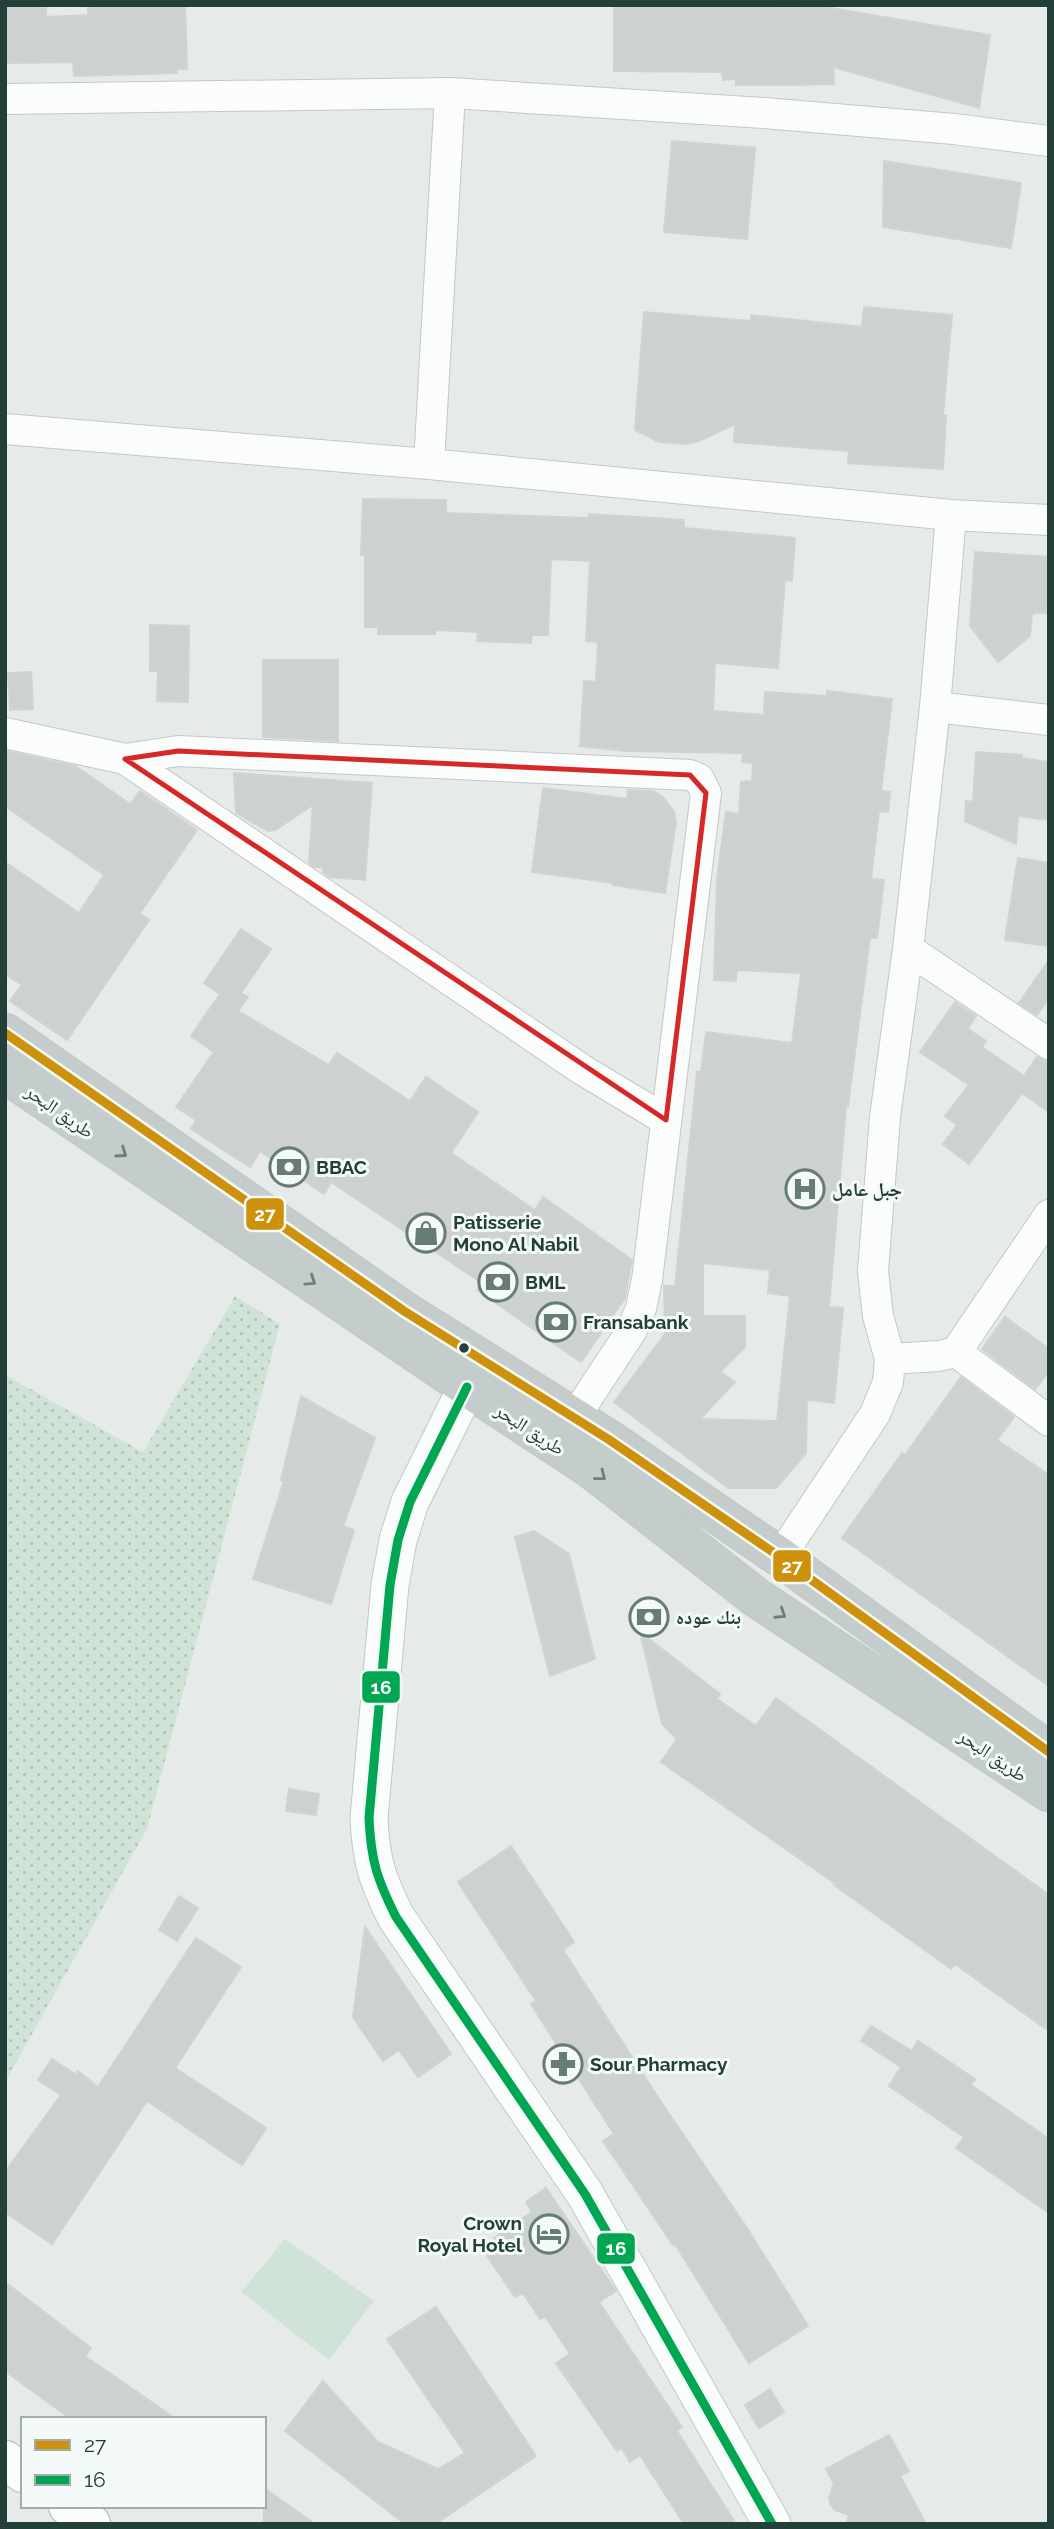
<svg xmlns="http://www.w3.org/2000/svg" width="1054" height="2529" font-family="Raleway,'Noto Naskh Arabic',sans-serif">
<style>
.grass{fill:url(#grass-dots)}
.pitch{fill:#cfe4d7}
.building{fill:#cdd2d0;stroke:#cfd4d2;stroke-width:2;fill-rule:evenodd}
.lines{fill:none;stroke-linecap:round;stroke-linejoin:round}
.minor-casing{stroke:#c3c8c6;stroke-width:32}
.tertiary-casing{stroke:#c3c8c6;stroke-width:39}
.secondary-casing{stroke:#c1c9c6;stroke-width:41}
.trunk-casing{stroke:#c2cac8;stroke-width:41}
.minor{stroke:#fbfcfc;stroke-width:30}
.tertiary{stroke:#fbfcfc;stroke-width:37}
.secondary{stroke:#fbfcfc;stroke-width:38}
.trunk{stroke:#c5cdcc;stroke-width:38}
.bus-1-casing{stroke:#f4faf7;stroke-width:14}
.bus-2-casing{stroke:#f4faf7;stroke-width:14}
.bus-1{stroke:#cd910b;stroke-width:9}
.bus-2{stroke:#00a651;stroke-width:9}
.oneway{stroke:#6c7f7b}
.marked{fill:none;stroke:#d62828;stroke-width:5;stroke-linejoin:round}
.bus-dot{fill:#233f39;stroke:#f4faf7;stroke-width:2.5}
.labels{text-anchor:middle;dominant-baseline:central;stroke-width:6;stroke-linejoin:round;paint-order:stroke}
.street-label{font-size:19px;fill:#233f39;stroke:#f4faf7}
.poi-label{font-size:19px;font-weight:bold;fill:#233f39;stroke:#f4faf7;text-anchor:start}
.line-badge{stroke:#f4faf7;stroke-width:2.5}
.badge-label{font-size:19px;text-anchor:middle;font-weight:bold;fill:#fff}
</style>
<defs>
<pattern id="grass-dots" width="8" height="8" patternUnits="userSpaceOnUse" patternTransform="scale(1.75)"><rect width="8" height="8" fill="#cfe4d7"/><path d="M2 2h.1M6 6h.1" fill="none" stroke="#b1c5b9" stroke-width="1.8" stroke-linecap="round"/></pattern>
</defs>
<rect width="100%" height="100%" fill="#e6ebe9"/>
<path class="grass" d="M235,1296L280,1324L147,1829L5,2082V1375L143,1452Z"/>
<path class="pitch" d="M285,2239L374,2301L329,2360L241,2292Z"/>
<path class="building" d="M5,5H46V17L88,15V5H185L187,69H176L177,73L74,76L73,62L5,63Z
M614,5H778L779,7L831,5V8L990,35L979,108L833,67L834,84L790,85H736V79L723,80L722,72L614,71Z
M672,141L755,148L747,239L664,232Z
M884,161L1021,183L1011,248L883,227Z
M864,307L952,315L943,415L946,416L943,469L848,463L849,451L734,442L735,424L699,441L685,444L659,442L635,430L644,312L751,321V315L862,327Z
M363,499L446,500V513L588,518L589,514L684,520V528L795,538L792,581L785,580L778,668L715,663L713,711L764,715L765,692L827,696V691L892,699L881,791L890,792L888,812L879,811L871,879L884,880L877,938H870L848,1106H846L829,1307L843,1308L834,1403L807,1400L806,1453L776,1488H728L614,1402L665,1334L664,1286H675L697,1072H701L706,1032L792,1043L801,973L737,970L736,981L714,980L717,879L726,812L739,814L741,782L752,781L753,763L742,762L743,753L626,751L580,746L584,681L596,682L598,642L586,641L590,561L551,559L548,635H532L531,643L477,641L478,632L435,630V634H378V627H365V555H361ZM703,1263L770,1270L768,1293L790,1296L777,1421L700,1419L735,1382L720,1372L745,1347V1316H703Z
M975,552L1049,557V613H1032L1030,636L998,662L970,626Z
M150,625L189,626L188,702L157,701L158,671H150Z
M263,660H338V741L263,737Z
M31,672L33,709L10,710L8,673Z
M5,751L75,766L130,804L140,791L197,830L140,913L149,920L67,1040L10,1001L22,985L5,974V862L79,913L104,875L5,806Z
M976,752L1022,755V758L1049,762V820L1018,816L1016,844L965,821L966,801L973,802Z
M234,773L372,783L365,880L330,877L323,872V867H314L309,863L313,805L275,830L268,831L236,813Z
M543,788L627,799L628,790L653,791L663,797L674,812L676,822L665,893L613,885L614,883L532,872Z
M1018,858L1049,863V946L1005,940Z
M241,929L271,949L241,993L248,997L238,1011L329,1065L337,1053L410,1101L426,1077L478,1112L451,1153L535,1210L543,1197L632,1260L625,1298L581,1362L477,1290L482,1283L331,1182L324,1194L260,1151L250,1167L191,1129L196,1120L176,1107L214,1052L191,1036L220,994L204,983Z
M1049,960V998L1037,1015L1019,1003Z
M955,1002L976,1016L968,1029L986,1041L982,1047L1024,1076L1037,1057L1049,1061V1112L1022,1093L969,1164L943,1144L957,1125L945,1116L969,1085L920,1052Z
M1005,1317L1049,1349V1371L1035,1389L982,1349Z
M961,1377L1014,1417L997,1440L1049,1475V1686L842,1538L902,1453L905,1455Z
M301,1396L375,1438L343,1526L354,1530L331,1604L253,1579L284,1481L281,1480Z
M534,1531L569,1554L595,1659L550,1676L515,1537Z
M640,1632L720,1694L717,1699L756,1726L776,1698L1049,1895V2031L955,1964L951,1969L834,1885L836,1884L661,1762L677,1739L662,1724Z
M289,1789L319,1794L316,1815L286,1811Z
M511,1846L574,1942L563,1950L661,2102L745,2225L808,2326L749,2363L675,2244L673,2245L603,2141L614,2134L531,2004L536,2001L458,1882Z
M179,1896L198,1908L177,1941L159,1930Z
M365,1927L451,2054L418,2077L399,2050L383,2061L353,2017Z
M196,1938L241,1967L175,2068L266,2128L242,2165L147,2101L52,2244L5,2212V2172L61,2095L38,2080L52,2059L76,2075L78,2071L98,2087Z
M871,2026L912,2051L918,2041L975,2079L971,2085L1049,2139V2213L956,2148L964,2137L889,2086L901,2067L861,2041Z
M546,2188L616,2291L599,2302L682,2427L677,2431L736,2524H684L640,2455L630,2462L622,2448L617,2451L556,2363L570,2354L545,2316L540,2319L523,2293L515,2297L481,2247L532,2212L526,2202Z
M5,2282L91,2348L85,2356L176,2419H71L5,2371Z
M436,2307L536,2456L435,2524H405L285,2431L323,2381L378,2442L438,2469L465,2453L387,2339Z
M770,2389L784,2412L759,2428L745,2405Z
M889,2435L909,2471L900,2476L926,2524H846L849,2515L835,2510L831,2505L829,2498L834,2484L826,2469Z
M264,2488L315,2524H264Z"/>
<g class="lines">
<g class="minor-casing">
<path id="minor" d="M5,99L450,93L764,113L954,129L1049,141
M5,429L429,464L951,515L1049,520
M429,464L450,93
M935,707L1049,720
M5,733L125,759L178,751L690,775L699,779L706,793L647,1280L641,1308L632,1330L574,1418
M125,759L581,1069L666,1120
M908,949L1049,1044
M956,1352L1049,1215
M890,1359L939,1356L956,1352L1049,1421
M780,1557L875,1414L888,1382L890,1359L878,1316L873,1271L885,1117L908,949L935,707L951,515"/>
</g>
<g class="tertiary-casing">
<path id="tertiary" d="M467,1387L410,1502L398,1540L390,1585L369,1818C371,1861 377,1879 396,1917L585,2194L772,2524"/>
</g>
<g class="secondary-casing">
<path id="secondary" d="M5,2460L23,2473
M68,2506L91,2524"/>
</g>
<g class="trunk-casing">
<path id="trunk" d="M5,1033L404,1311L608,1439L780,1557L1049,1752
M5,1073L467,1387L589,1467L757,1598L1049,1792"/>
</g>
<use href="#minor" class="minor"/>
<use href="#tertiary" class="tertiary"/>
<use href="#secondary" class="secondary"/>
<use href="#trunk" class="trunk"/>
<g class="bus-1-casing">
<path id="bus-1" d="M5,1033L404,1311L608,1439L780,1557L1049,1752"/>
</g>
<g class="bus-2-casing">
<path id="bus-2" d="M467,1387L410,1502L398,1540L390,1585L369,1818C371,1861 377,1879 396,1917L585,2194L772,2524"/>
</g>
<use href="#bus-1" class="bus-1"/>
<use href="#bus-2" class="bus-2"/>
</g>
<defs><path id="oneway-chevron" d="M-2-3.5L2.5 0L-2 3.5" fill="none" stroke-width="1.6" stroke-linecap="round" stroke-linejoin="round" transform="scale(1.75)"/></defs>
<g class="oneway">
<use href="#oneway-chevron" transform="translate(122 1153) rotate(35)"/>
<use href="#oneway-chevron" transform="translate(311 1281) rotate(34)"/>
<use href="#oneway-chevron" transform="translate(601 1476) rotate(38)"/>
<use href="#oneway-chevron" transform="translate(781 1614) rotate(33)"/>
</g>
<path class="marked" d="M178,751L690,775L706,793L666,1120L125,759Z"/>
<defs>
<g id="bank-ring" transform="scale(2.0125)"><circle r="9.5" fill="#f4faf7" stroke="#677b77" stroke-width="1.5"/><path d="M-6-4H6V4H-6ZM0-2.3a2.3 2.3 0 1 0 0 4.6a2.3 2.3 0 1 0 0-4.6Z" fill="#677b77"/></g>
<g id="hospital-ring" transform="scale(2.0125)"><circle r="9.5" fill="#f4faf7" stroke="#677b77" stroke-width="1.5"/><path d="M-5-5h3v3.5h4V-5h3V5h-3V1.5h-4V5h-3Z" fill="#677b77"/></g>
<g id="shop-ring" transform="scale(2.0125)"><circle r="9.5" fill="#f4faf7" stroke="#677b77" stroke-width="1.5"/><path d="M-5-2.5h2.3a2.7 3.5 0 0 1 5.4 0H5L5.5 6h-11ZM-1.5-2.5h3a1.5 2.3 0 0 0-3 0Z" fill="#677b77"/></g>
<g id="pharmacy-ring" transform="scale(2.0125)"><circle r="9.5" fill="#f4faf7" stroke="#677b77" stroke-width="1.5"/><path d="M-2-6h4v4h4v4h-4v4h-4v-4h-4v-4h4Z" fill="#677b77"/></g>
<g id="hotel-ring" transform="scale(2.0125)"><circle r="9.5" fill="#f4faf7" stroke="#677b77" stroke-width="1.5"/><path d="M-6-4.5h1.5V1H6V5H4.5V3h-9V5H-6ZM-4 0a1.8 1.8 0 1 1 3.6 0ZM.5 0V-2.5h3Q6-2.5 6 0Z" fill="#677b77"/></g>
</defs>
<g fill-rule="evenodd">
<use href="#bank-ring" x="289" y="1167"/>
<use href="#hospital-ring" x="805" y="1189"/>
<use href="#shop-ring" x="426" y="1233"/>
<use href="#bank-ring" x="498" y="1282"/>
<use href="#bank-ring" x="556" y="1322"/>
<use href="#bank-ring" x="649" y="1617"/>
<use href="#pharmacy-ring" x="563" y="2064"/>
<use href="#hotel-ring" x="549" y="2234"/>
</g>
<circle class="bus-dot" cx="464" cy="1348" r="6"/>
<g class="labels">
<g class="street-label">
<text transform="translate(60 1111) rotate(35)">طريق البحر</text>
<text transform="translate(530 1429) rotate(33)">طريق البحر</text>
<text transform="translate(993 1755) rotate(34)">طريق البحر</text>
</g>
<g class="poi-label">
<text x="316" y="1167">BBAC</text>
<text x="832" y="1189">جبل عامل</text>
<text x="453" y="1222">Patisserie<tspan x="453" dy="22">Mono Al Nabil</tspan></text>
<text x="525" y="1282">BML</text>
<text x="583" y="1322">Fransabank</text>
<text x="676" y="1617">بنك عوده</text>
<text x="590" y="2064">Sour Pharmacy</text>
<text x="522" y="2223" text-anchor="end">Crown<tspan x="522" dy="22">Royal Hotel</tspan></text>
</g>
</g>
<g class="line-badge">
<rect x="245" y="1197" width="40" height="34" rx="7" fill="#cd910b"/>
<rect x="772" y="1549" width="40" height="34" rx="7" fill="#cd910b"/>
<rect x="361" y="1670" width="40" height="34" rx="7" fill="#00a651"/>
<rect x="596" y="2232" width="40" height="33" rx="7" fill="#00a651"/>
</g>
<g class="badge-label">
<text x="265" y="1221">27</text>
<text x="792" y="1573">27</text>
<text x="381" y="1694">16</text>
<text x="616" y="2255">16</text>
</g>
<rect width="1054" height="2529" fill="none" stroke="#233f39" stroke-width="14"/>
<rect x="21" y="2417" width="245" height="91" fill="#f4faf7" stroke="#a0afab" stroke-width="2"/>
<rect x="35" y="2440" width="35" height="10" fill="#cd910b" stroke="#a0afab" stroke-width="2"/>
<text x="84" y="2452" font-size="21" fill="#233f39">27</text>
<rect x="35" y="2475" width="35" height="10" fill="#00a651" stroke="#a0afab" stroke-width="2"/>
<text x="84" y="2487" font-size="21" fill="#233f39">16</text>
</svg>
